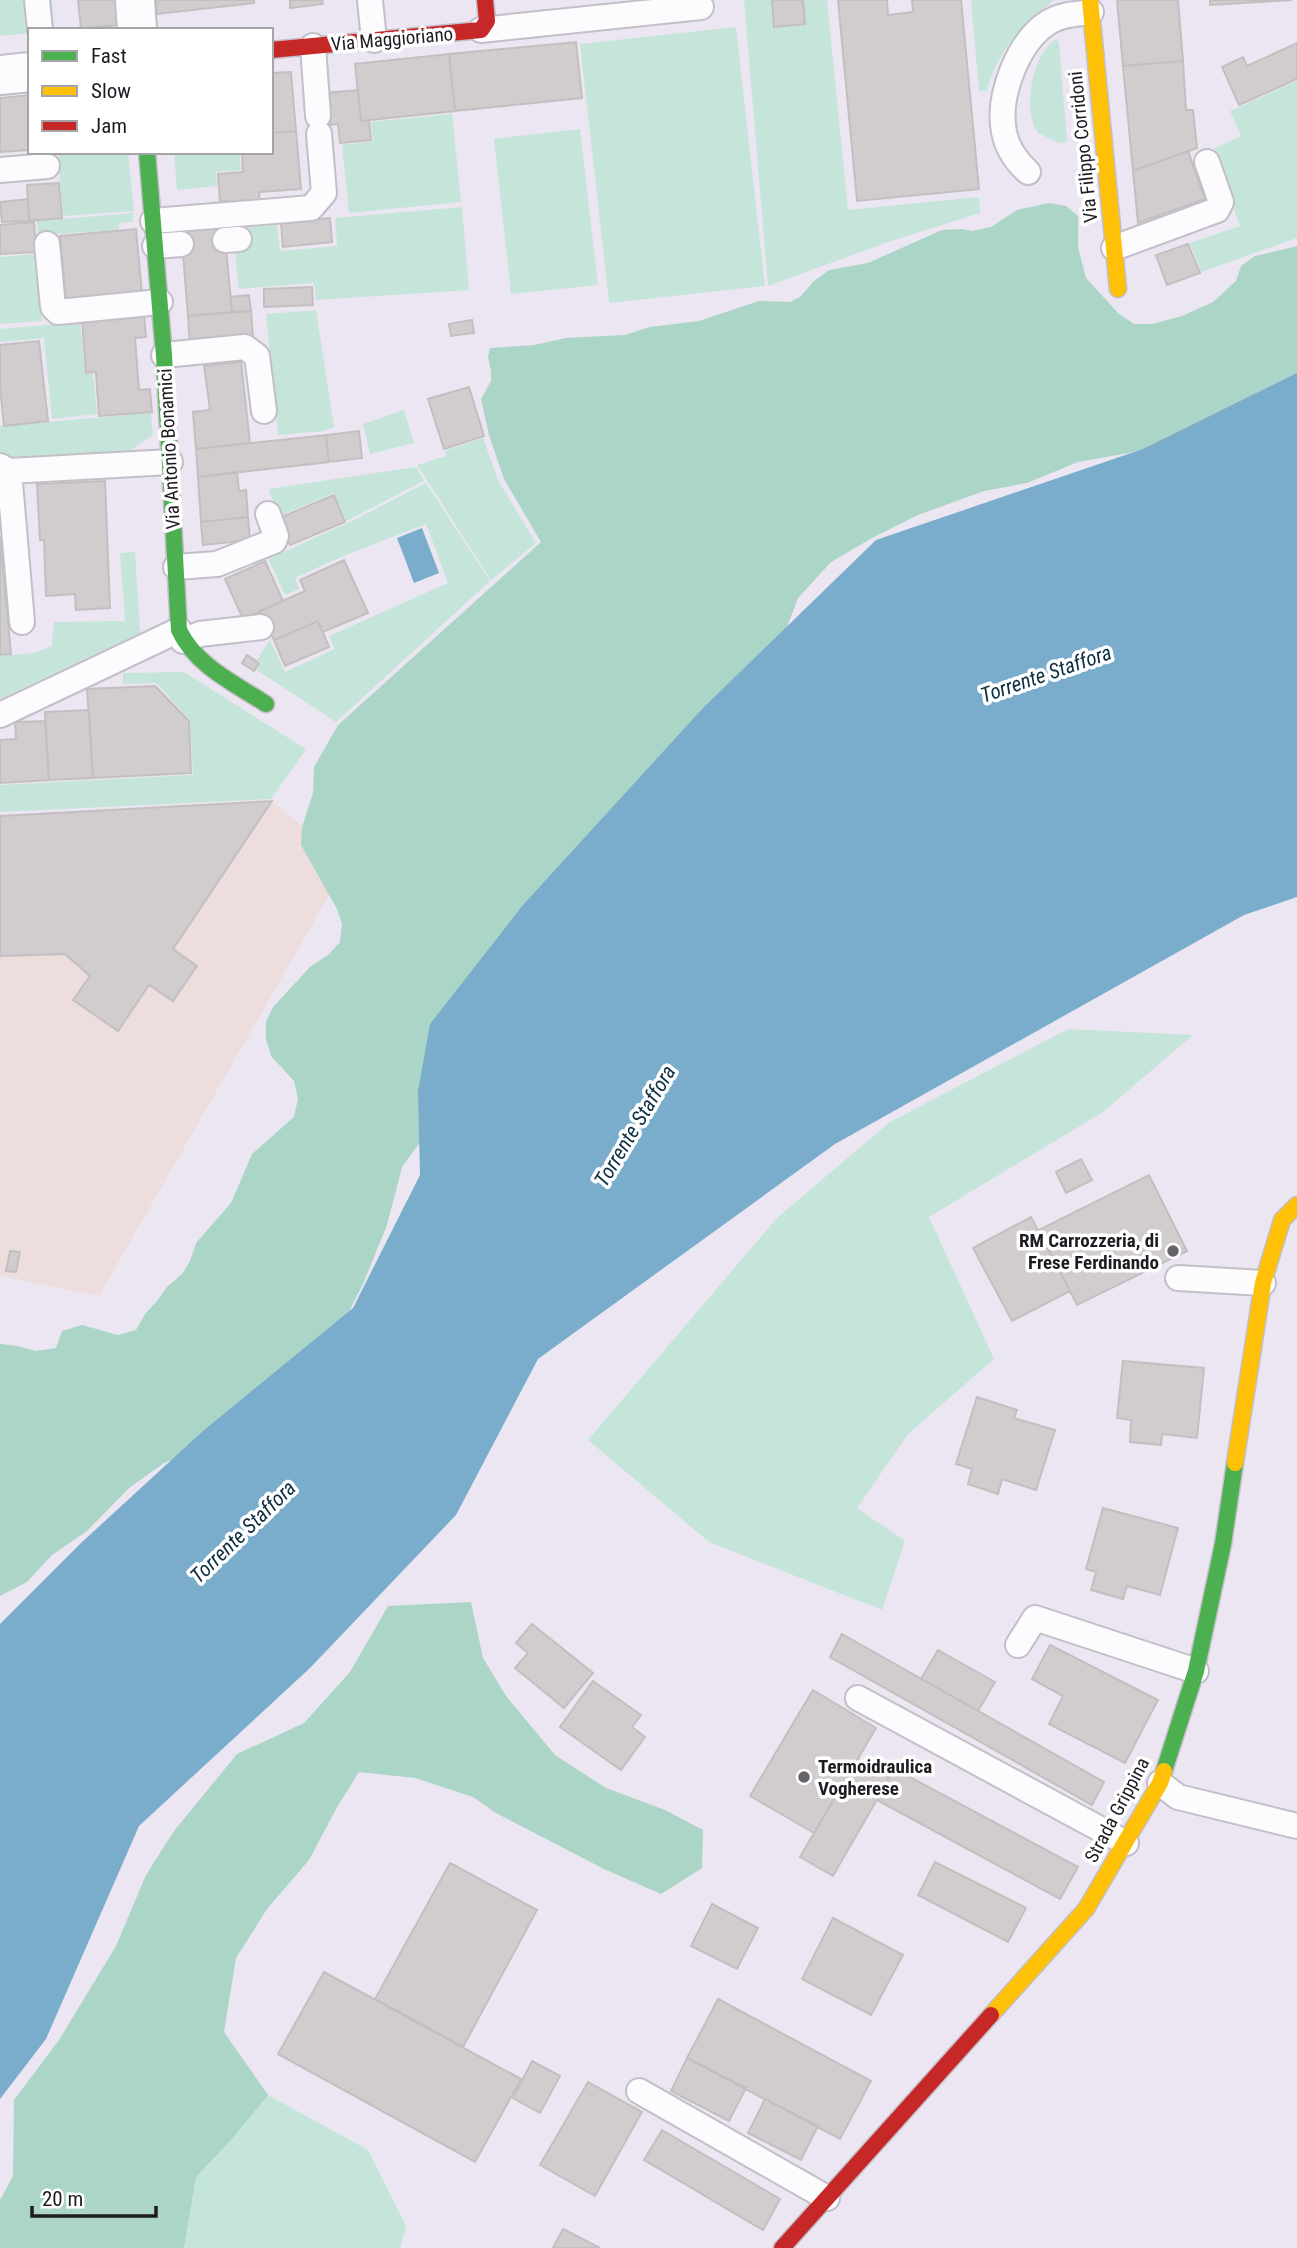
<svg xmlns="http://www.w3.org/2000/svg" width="1297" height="2248" font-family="'Roboto Condensed',sans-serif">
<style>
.commercial{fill:#eddedd}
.green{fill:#c5e5da}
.forest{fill:#abd5c7}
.water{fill:#7aadcc}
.building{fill:#d1ccce;stroke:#c3bfc1;stroke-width:2}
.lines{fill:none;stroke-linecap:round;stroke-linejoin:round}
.lane-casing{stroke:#c3bfc8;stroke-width:28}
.street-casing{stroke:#c3bfc8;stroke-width:42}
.fast-casing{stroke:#c3bfc8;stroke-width:19}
.slow-casing{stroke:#c3bfc8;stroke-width:19}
.jam-casing{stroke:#c3bfc8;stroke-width:19}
.lane{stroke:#fcfbfd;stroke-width:24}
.street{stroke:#fcfbfd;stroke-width:38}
.fast{stroke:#4caf50;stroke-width:16}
.slow{stroke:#ffc107;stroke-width:16}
.jam{stroke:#c62828;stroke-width:16}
.poi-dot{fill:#66626a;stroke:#fff;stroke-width:2.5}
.labels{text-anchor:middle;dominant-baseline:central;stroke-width:7;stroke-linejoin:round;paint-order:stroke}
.street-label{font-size:19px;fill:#1f1b22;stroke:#fff}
.poi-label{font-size:19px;font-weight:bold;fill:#1f1b22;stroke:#fff;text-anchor:end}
.water-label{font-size:21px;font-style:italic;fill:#0d2f41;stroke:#fff}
</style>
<rect width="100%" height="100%" fill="#ebe6f1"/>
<path class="commercial" d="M272,801L347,864L99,1296L0,1276V816Z"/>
<path class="green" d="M0,0H52L54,30H30V33L0,36Z
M744,0H827L848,210L979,197L980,213L888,242L768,286Z
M971,0H1054C1024,25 996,51 987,91H979Z
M736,27L765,286L609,303L580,44Z
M1056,39L1059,43L1067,142L1059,143L1038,133C1022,110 1032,54 1056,39Z
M1297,81V238L1201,272L1190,243L1240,226L1213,149L1241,136L1230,111Z
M452,114L461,202L349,213L342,145L373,141L371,122Z
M580,129L598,285L511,294L494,139Z
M58,152H128L134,211L63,216Z
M174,152H239L241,170L216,172L217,186L177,190Z
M462,207L469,290L316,300L314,283L239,289L235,250L250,248L248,227L277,225L280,251L337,246L335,218Z
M133,213V222L119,223V230L38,235L37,221Z
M36,254L42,321L0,324V257Z
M316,310L334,427L324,431L278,435L266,314Z
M80,322L85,374H93L97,414L52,419L44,338L0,342V329Z
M404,410L414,443L370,454L363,424Z
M151,413L153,435L128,452L17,460L0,452V426Z
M483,438L498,480L536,543L491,580L417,465L446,456L445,451Z
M416,467L424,481L346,521L334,493L279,516L268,489Z
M426,483L490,581L336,722L257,670L261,662L257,660L270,640L285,672L335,649L329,636L448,583L426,524L343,556L295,578L299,589L285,595L268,559L352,521Z
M135,552L140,633L0,699V656L34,653L52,646L54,622L125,621L120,553Z
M184,672L306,749L271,799L0,812V785L193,775L190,720L156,683L123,684V673Z
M1068,1029L1193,1035L1103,1112L929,1217L994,1359L908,1434L857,1508L905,1541L882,1610L709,1542L588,1440L777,1218L890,1122Z
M268,2095L368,2150L406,2226L400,2248H184L196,2177L232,2139Z"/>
<path class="forest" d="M1049,203L1066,206L1078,216V247L1086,278L1119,314L1134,324H1152L1182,316L1213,302L1236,281L1241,266L1255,256L1297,246V423L1078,462L1027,483L984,491L918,515L872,538L831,562L798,598L776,656L402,1167L387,1225L363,1284L345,1319L203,1446L164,1463L129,1488L87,1531L52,1555L27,1582L0,1596V1344L18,1346L36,1351L56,1348L62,1331L82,1325L118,1335L136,1330L145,1314L157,1301L167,1287L182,1274L190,1261L196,1243L231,1203L252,1154L294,1117L298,1099L294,1081L271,1056L266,1039V1022L273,1007L310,967L328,955L340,942L342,924L337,909L301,845L302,827L313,793L314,767L338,725L541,542L504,479L489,435L481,399L491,381V371L488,357L490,348L534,345L566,338L625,335L650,327L699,321L759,301L790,302L800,297L813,282L829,270L868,263L942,230L962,229L972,231L991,227L1017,210Z
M471,1602L483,1658L506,1696L555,1755L606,1788L665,1810L703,1830L702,1868L661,1894L604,1869L496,1813L473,1797L415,1778L359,1772L336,1809L309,1860L267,1909L236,1958L224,2032L268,2095L232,2139L196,2177L184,2248H0V2200L13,2176L14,2100L59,2040L116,1946L146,1875L174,1831L237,1754L304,1723L350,1672L388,1606Z"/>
<path class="water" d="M1297,373V897L1244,915L835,1144L538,1359L456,1515L310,1668L139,1826L46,2039L0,2099V1624L81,1543L203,1431L353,1308L420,1175L418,1091L430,1024L523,905L703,708L876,540L1143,449Z
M422,528L439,573L414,583L397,538Z"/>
<path class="building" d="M78,0H115L117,25L81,29Z
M156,0H254V3L157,14Z
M290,0H322L323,4L290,8Z
M772,0H803L805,24L774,27Z
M838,0H887L888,15L913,12L912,0H961L979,189L857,201Z
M1117,0H1178L1183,61L1123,66Z
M1210,0H1292L1210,5Z
M576,42L582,98L455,111L449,54Z
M1297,43V79L1239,105L1222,67L1243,57L1247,66Z
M449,54L455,111L361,121L355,64Z
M1183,61L1186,110H1193L1197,148L1133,171L1123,66Z
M291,72L296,131L271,133V73Z
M358,90L361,121L369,120L371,140L340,143L338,124L330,125L326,93Z
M30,95V150L0,152V98Z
M296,131L301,189L259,192L260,203L232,206L231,201H220L218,174L243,172L242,152H271V133Z
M1188,151L1205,199L1138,223L1133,171Z
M59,183L62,218L29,221L27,185Z
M28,199L29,221L2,222L0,202Z
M330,218L332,242L283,247L281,223Z
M34,222L36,252L0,254V225Z
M224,227L232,312L188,316L181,231Z
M136,229L142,294L66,300L60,236Z
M1188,244L1200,273L1167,285L1156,255Z
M312,287L313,305L264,307V289Z
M249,295L251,311L232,312L230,297Z
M251,311L253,336L228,337L190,345L188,316Z
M144,314L146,337L135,338L139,390L150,389L152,412L99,416L96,372L86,373L82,320Z
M472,320L474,333L451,336L449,324Z
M39,341L48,421L4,426L0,386V345Z
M241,362L250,443L196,449L193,412L210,410L204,366Z
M469,387L484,436L444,449L428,399Z
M359,431L362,458L329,462L326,435Z
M326,435L329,462L198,477L196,449Z
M237,472L239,491L246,490L248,517L201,522L198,477Z
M105,481L110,608L76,610L75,594L46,596L44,540H40L37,484Z
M334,495L345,522L290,545L279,518Z
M248,517L250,540L203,545L201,522Z
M0,536L11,654L0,655Z
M344,560L368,613L323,632L318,621L274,640L260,611L305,591L300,580Z
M265,561L283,601L243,619L225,579Z
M318,621L329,647L285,666L274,640Z
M247,655L259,663L254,671L242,663Z
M155,686L189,721L191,773L93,778L87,689Z
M89,710L93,778L49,780L45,712Z
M45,721L49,780L0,783V740L16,739L15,722Z
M272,801L173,949L197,966L173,1001L149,985L118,1031L73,1000L90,976L65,954L0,956V816Z
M1081,1159L1092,1180L1066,1193L1056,1172Z
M1149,1175L1187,1251L1077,1305L1039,1230Z
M1031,1217L1070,1291L1012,1321L973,1248Z
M10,1251L20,1252L16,1272L6,1271Z
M1123,1361L1204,1368L1197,1438L1162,1434L1161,1445L1130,1442L1131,1420L1117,1418Z
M977,1397L1017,1410L1014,1418L1055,1430L1036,1490L1002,1479L998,1494L968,1484L972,1469L956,1464Z
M1103,1508L1178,1528L1160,1595L1127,1586L1123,1599L1091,1590L1096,1572L1086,1569Z
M532,1624L593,1673L564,1708L515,1668L528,1653L516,1643Z
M842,1634L1104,1782L1092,1805L830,1657Z
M1050,1645L1158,1700L1125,1763L1049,1724L1063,1696L1032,1679Z
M938,1650L995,1682L978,1711L921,1679Z
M593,1681L641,1715L632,1727L645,1737L621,1770L560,1727Z
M813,1690L876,1728L814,1833L750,1796Z
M858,1759L890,1777L833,1876L800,1857Z
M893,1768L1078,1867L1060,1899L877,1800Z
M935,1862L1026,1908L1008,1942L918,1895Z
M450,1863L537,1910L463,2047L375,1999Z
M712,1904L758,1928L737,1969L691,1946Z
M833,1918L903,1955L871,2015L802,1979Z
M324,1972L521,2079L475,2162L278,2054Z
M718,1999L871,2081L840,2139L687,2058Z
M687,2058L746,2088L729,2121L671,2091Z
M532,2061L560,2076L540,2113L513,2098Z
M588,2082L642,2112L595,2196L540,2165Z
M765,2099L818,2126L801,2160L748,2133Z
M662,2130L780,2199L763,2230L644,2160Z
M563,2229L600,2248H553Z"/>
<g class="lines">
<g class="lane-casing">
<path id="lane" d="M37,0L40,30
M370,0L374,40
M481,30L701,7
M313,46L318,116
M0,170L47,166
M1028,172C1016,161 1007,148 1004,132C997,96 1018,41 1049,22C1062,14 1077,14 1091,12
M153,221L311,208L324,193L319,134
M225,240L239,239
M47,244L53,307L58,312L160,302
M155,246L181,244
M1114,248L1217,210L1221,202L1207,162
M164,355L245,347L257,356L264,411
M0,466L9,471L22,622
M9,471L170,462
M176,567L217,564L274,541L276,536L268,514
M183,641L200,634L261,627
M0,715L179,630
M1178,1278L1263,1283
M1018,1645L1035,1618L1196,1671
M858,1698L1126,1843
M1160,1783L1178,1797L1297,1826
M639,2091L827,2198"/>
</g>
<g class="street-casing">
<path id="street" d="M135,0L137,30
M0,75L30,72"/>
</g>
<g class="fast-casing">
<path id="fast" d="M147,152L164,355L179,630C196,666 234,683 266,704
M1164,1771L1196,1671L1223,1544L1235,1463"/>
</g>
<g class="slow-casing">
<path id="slow" d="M1090,0L1118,289
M1235,1463L1263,1283L1282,1220L1297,1205
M991,2015L1086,1909L1160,1783L1164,1771"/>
</g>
<g class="jam-casing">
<path id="jam" d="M271,50L481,30L487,21L485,0
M782,2248L991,2015"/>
</g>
<use href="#lane" class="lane"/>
<use href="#street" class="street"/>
<use href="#fast" class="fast"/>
<use href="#slow" class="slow"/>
<use href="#jam" class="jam"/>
</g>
<g class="poi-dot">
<circle cx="1173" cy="1251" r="7"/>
<circle cx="804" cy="1777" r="7"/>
</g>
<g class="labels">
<g class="street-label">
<text transform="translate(392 39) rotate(-5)">Via Maggioriano</text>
<text transform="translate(1083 147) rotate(-96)">Via Filippo Corridoni</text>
<text transform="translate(169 449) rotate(-93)">Via Antonio Bonamici</text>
<text transform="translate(1117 1810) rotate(-62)">Strada Grippina</text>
</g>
<g class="poi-label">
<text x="1159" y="1240">RM Carrozzeria, di<tspan x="1159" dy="22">Frese Ferdinando</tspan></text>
<text x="818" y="1766" text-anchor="start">Termoidraulica<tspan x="818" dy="22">Vogherese</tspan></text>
</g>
<g class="water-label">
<text transform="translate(1046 674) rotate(-19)">Torrente Staffora</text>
<text transform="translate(635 1126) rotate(-59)">Torrente Staffora</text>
<text transform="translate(243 1532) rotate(-44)">Torrente Staffora</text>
</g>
</g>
<rect x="28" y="28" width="245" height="126" fill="#ffffff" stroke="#a5a4a7" stroke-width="2"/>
<rect x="42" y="51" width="35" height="10" fill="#4caf50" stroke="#a5a4a7" stroke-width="2"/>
<text x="91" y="63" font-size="21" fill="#1f1b22">Fast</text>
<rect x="42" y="86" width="35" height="10" fill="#ffc107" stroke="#a5a4a7" stroke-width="2"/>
<text x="91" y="98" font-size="21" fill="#1f1b22">Slow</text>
<rect x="42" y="121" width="35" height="10" fill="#c62828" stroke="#a5a4a7" stroke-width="2"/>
<text x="91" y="133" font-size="21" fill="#1f1b22">Jam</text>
<path d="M32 2206v10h124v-10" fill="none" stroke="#1f1b22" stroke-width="3.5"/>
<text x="42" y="2206" font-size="21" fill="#1f1b22" stroke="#ffffff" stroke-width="5" paint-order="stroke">20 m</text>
</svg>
